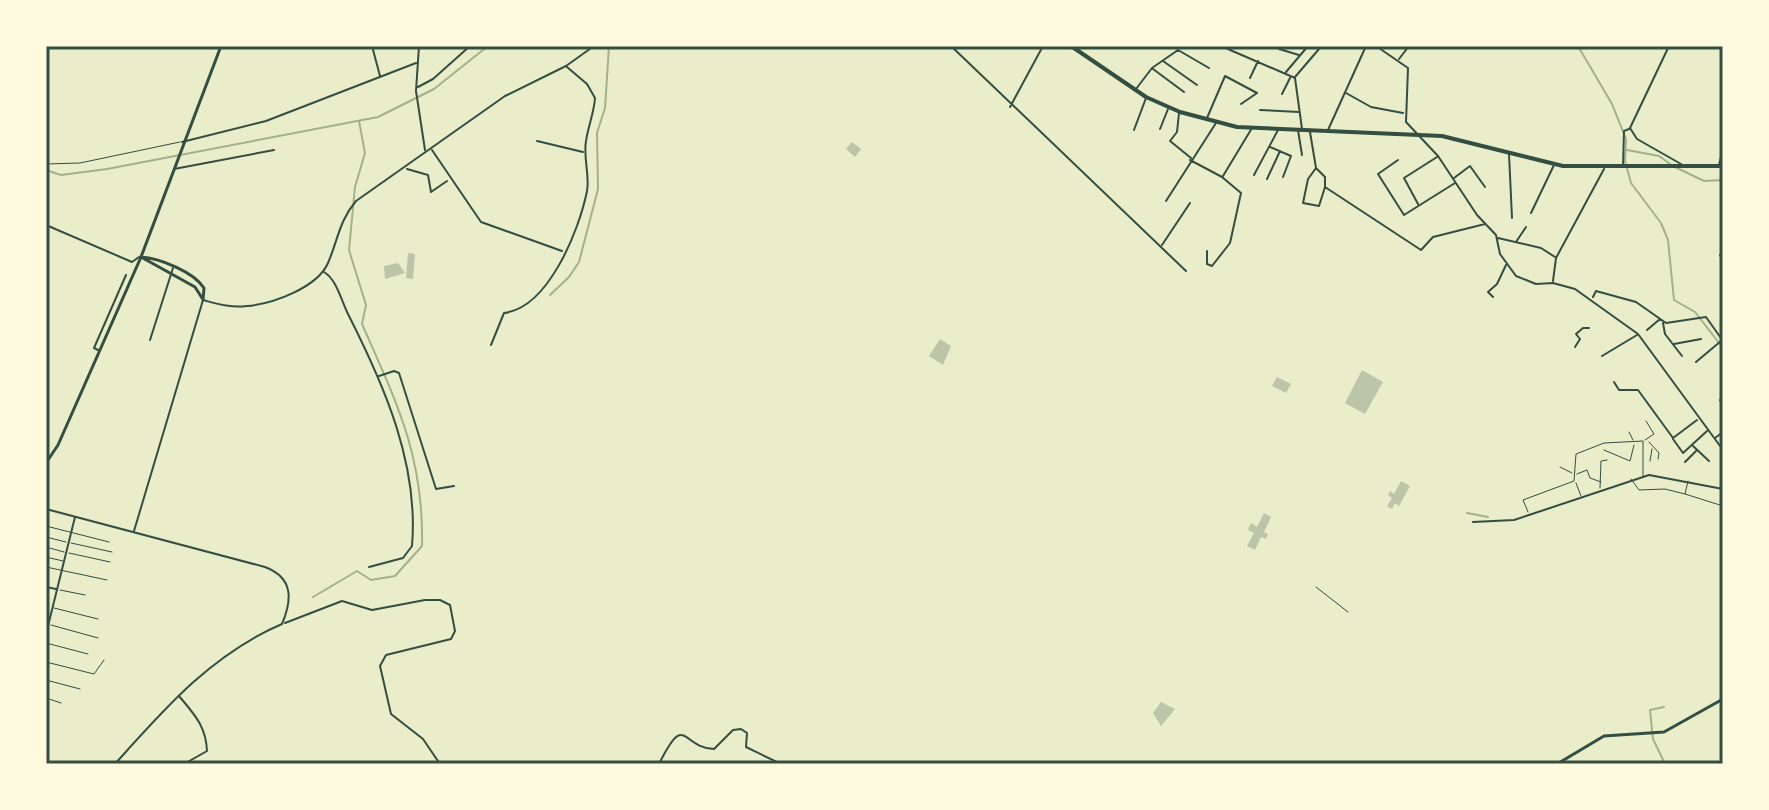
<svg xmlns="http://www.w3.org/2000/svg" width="1769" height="810" font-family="'Noto Sans',sans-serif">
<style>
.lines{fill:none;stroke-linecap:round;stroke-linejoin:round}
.stream{stroke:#a3b18a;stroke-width:2}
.building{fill:#bcc5a7}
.service{stroke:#344e41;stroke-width:1}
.minor{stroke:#344e41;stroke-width:2}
.tertiary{stroke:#344e41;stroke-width:3}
.secondary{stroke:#344e41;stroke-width:4}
.neatline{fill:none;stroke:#344e41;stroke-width:3}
</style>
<rect width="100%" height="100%" fill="#e9edc9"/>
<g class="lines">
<path class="stream" d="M1578,46L1612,104L1626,139L1625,161L1631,183L1661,223L1668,240L1674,300L1695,312L1723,348
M1627,150L1659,156L1670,164
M1675,167L1704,181L1723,180
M46,170L61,175L107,169L378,117L434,89L488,46
M550,295L569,277L579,262L598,189L597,133L605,108L609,46
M1467,513L1488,517
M313,597L357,571L371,580L395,576L422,546C424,457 397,403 362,324L366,305L349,250L355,187L365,153L359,121
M1664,707L1650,710L1653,739L1665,764"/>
</g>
<path class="building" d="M852,142L861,149L855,157L846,149Z
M408,253L415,254L413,279L406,278Z
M398,263L405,273L385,279L384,266Z
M940,339L951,346L943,365L929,356Z
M1362,370L1383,382L1365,414L1345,403Z
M1277,377L1291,384L1286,393L1272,386Z
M1401,481L1410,486L1399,506L1395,503L1392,509L1387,506L1392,498L1388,495L1390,491L1394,494Z
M1264,513L1271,517L1264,532L1268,534L1266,539L1261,537L1255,550L1247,546L1254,533L1248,530L1251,523L1257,527Z
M1161,702L1175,709L1161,726L1153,713Z"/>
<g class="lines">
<path class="service" d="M46,164L80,163L180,142
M1629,432L1633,440
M1645,440L1654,434L1646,421
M1649,442L1659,453L1658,459
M1604,450L1630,461L1634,445
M1650,461L1652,449
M1560,467L1572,473
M1577,474L1587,470L1590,478L1601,482
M1631,479L1639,490L1665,489L1685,494
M1688,481L1685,494L1723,506
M1576,483L1581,496
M1600,488L1601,461L1607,460
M1528,512L1523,500L1574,481L1576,454L1604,443L1643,441V476
M46,526L109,542
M46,537L66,542
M71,543L112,552
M46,547L64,552
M69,553L110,562
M46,557L63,561
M46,567L107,580
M1316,587L1348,612
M60,590L85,595
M54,608L98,619
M51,625L98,638
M46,643L88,654
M46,662L94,674L104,660
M46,680L80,689
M46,698L61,703"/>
<path class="minor" d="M372,46L380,76
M419,46L416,91L425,150
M951,46L1186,271
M1215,46H1219
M1221,46L1295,78L1302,129
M1376,46L1408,68L1406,122L1438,156L1477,215L1496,235L1500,254L1516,276L1536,284L1553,283L1575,289L1638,334L1723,450
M1669,46L1630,128L1637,139L1681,164
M1279,49L1299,55
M1399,59L1409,46
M1163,61L1197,85
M1153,69L1184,92
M1286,72L1308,46
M1295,77L1319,49
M1250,78L1258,61
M418,87L433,79L470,46
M1136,89L1152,68L1178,50L1209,68
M1346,93L1371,107L1403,113
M1282,94L1290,78
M1010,107L1043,46
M1260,110L1299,112
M1179,113L1177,132L1170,141L1191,158
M1207,118L1225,76L1257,93L1241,104
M1160,129L1168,109
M1134,130L1146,98
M1298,130L1302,155
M1328,130L1366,46
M1310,132L1316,168L1308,179L1303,203L1319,206L1325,187
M537,141L583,152
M182,142L266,121L416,63
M1270,147L1291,156L1283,177
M432,150L481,222L562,251
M1509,154L1512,218
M1190,160L1222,177L1241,193L1230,243L1212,266L1207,264V251
M1398,160L1378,174L1404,215L1455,183
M1719,165L1723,149
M1623,167L1624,131L1629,129
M1316,168L1325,177V187L1421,250L1433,237L1485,224
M174,169L274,150
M407,169L428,175L431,192L447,181
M1254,175L1278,130
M1223,176L1252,128
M1454,178L1470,166L1485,187
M1267,179L1280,151
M1166,201L1216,123
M1418,204L1404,178L1437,157
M1531,213L1554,165
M46,225L132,262L139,257
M1498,238L1541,248L1555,257
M1516,242L1526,227
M1162,245L1190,203
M1720,255L1723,261
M324,272C337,280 341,300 348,314C384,385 419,464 412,546L403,558L369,567
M1553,281L1556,258L1604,169
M1493,297L1488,292L1497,284L1506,265
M1593,297L1596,291L1636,302L1666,323L1706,317L1723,341
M1663,323L1665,334L1682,356
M1647,330L1660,319
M150,340L173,268
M1674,344L1701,339
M491,345L504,313C548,308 579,231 587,191C590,175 583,158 586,141C588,127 594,113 595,98L587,84L567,67
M1575,347L1580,339L1576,334L1583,328H1589
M98,350L94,348L126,275
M1602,356L1637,335
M1696,362L1721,341
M379,376L394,371L399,373L436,489L454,486
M1614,382L1619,390H1638L1673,438L1697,420
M1720,400L1723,405
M1715,438L1723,432
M1673,439L1683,453L1707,431
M1693,446L1709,461
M1685,462L1696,451
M46,509L265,567C294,578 292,600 282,624C212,654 165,708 115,764
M1473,522L1514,520L1649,475L1723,489
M134,531L203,300C218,304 231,308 247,306C272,304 317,288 328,263C338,240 339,221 356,201L505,96L566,66L594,46
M46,587L56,589
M285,623L342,601L372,610L425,600H440L450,605L455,631L451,639L386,655L380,666L391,714L423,739L440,764
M46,634L75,517
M179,696C194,714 206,726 207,751L184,764
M659,764C686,710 681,748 714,749L733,730L741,729L747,733L746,747L781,764"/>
<path class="tertiary" d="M141,257C159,258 194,272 204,288L203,300
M141,257L195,287L202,298
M46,463L58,445L141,257L221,46
M1557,764L1604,736L1664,732L1723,699"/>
<path class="secondary" d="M1071,46L1146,97L1180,112L1237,127L1442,136L1563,166H1723"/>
</g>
<rect width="1769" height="810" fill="none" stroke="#fefae0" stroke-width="96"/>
<rect x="48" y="48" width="1673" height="714" class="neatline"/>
</svg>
